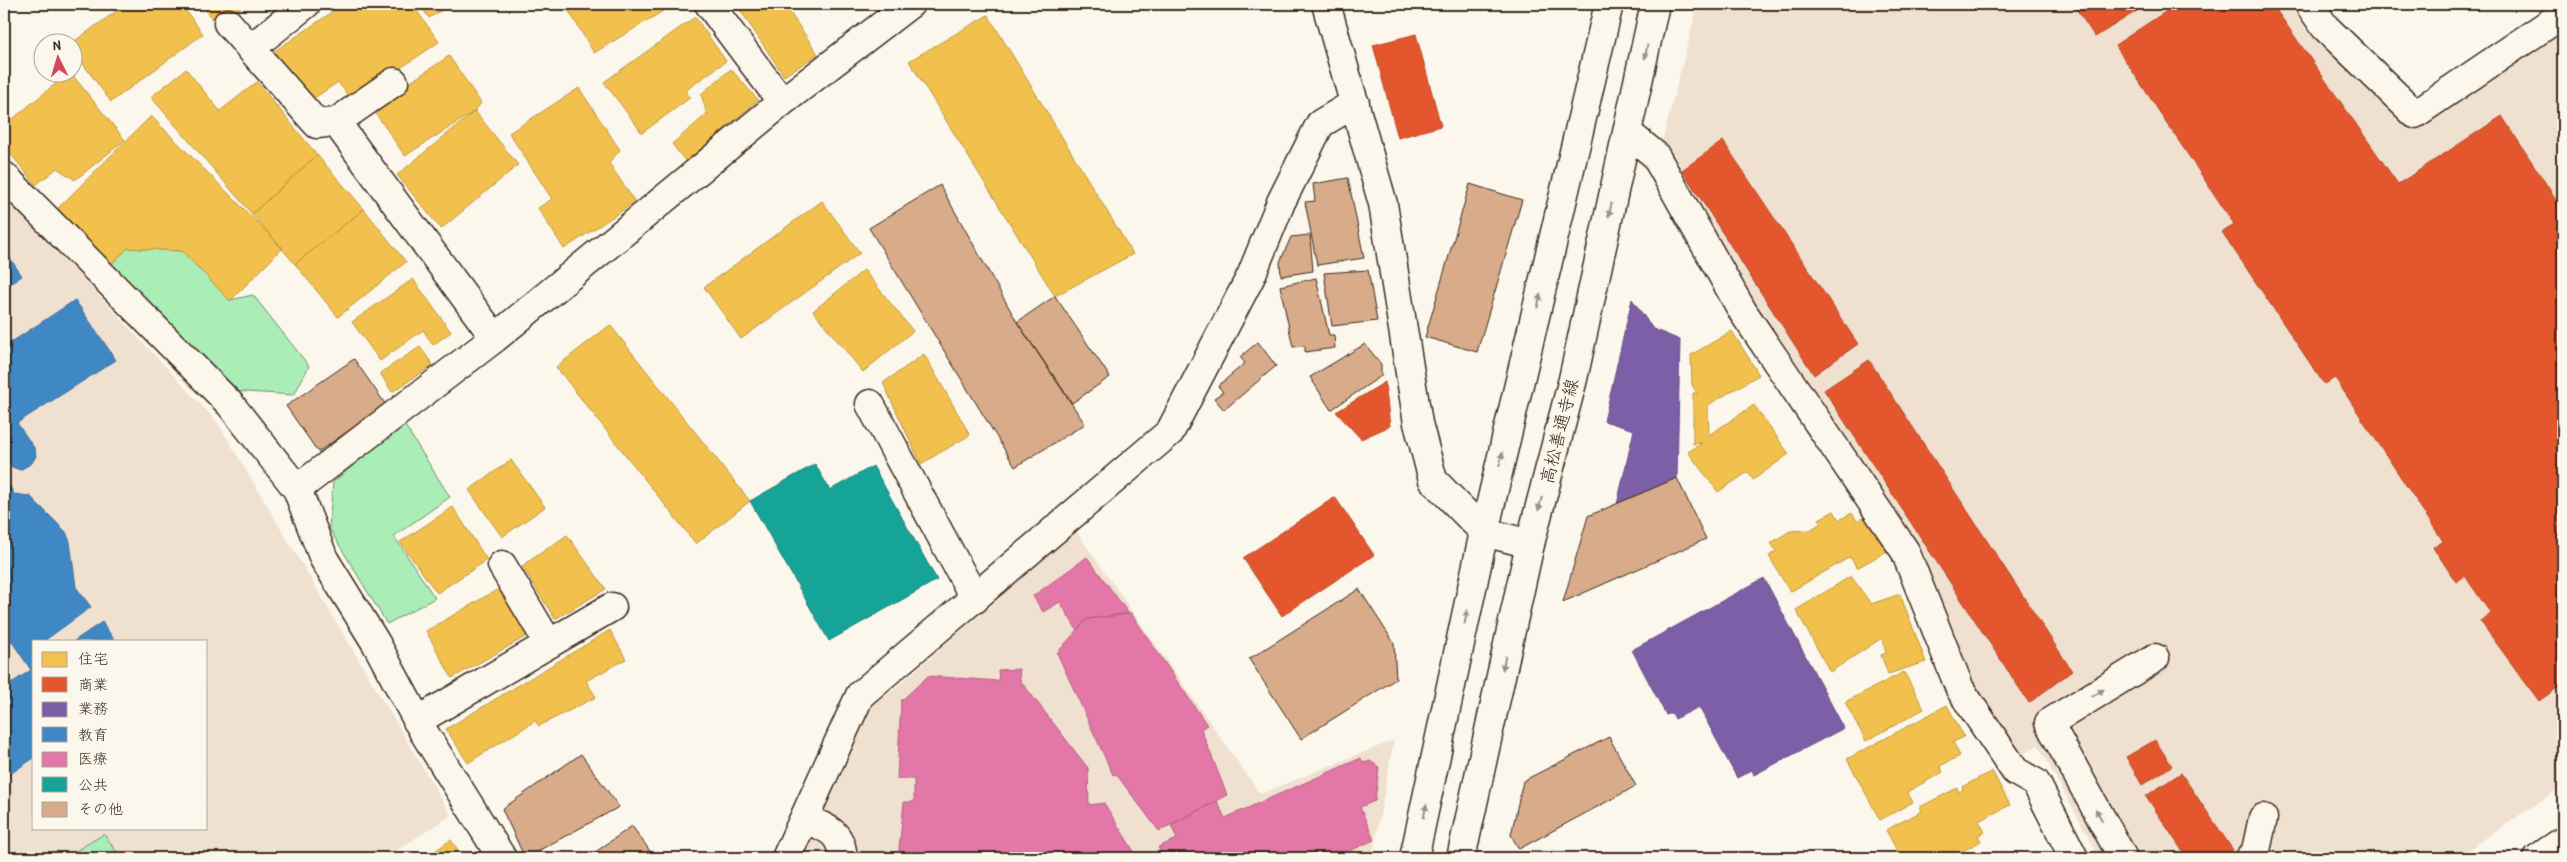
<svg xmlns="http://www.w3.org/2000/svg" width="2567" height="862" font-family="'Patrick Hand','Klee One',sans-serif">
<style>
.built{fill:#f0e0cf;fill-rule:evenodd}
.green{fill:#abedb7;stroke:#738c6a}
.homes{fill:#f2c14e;stroke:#bb9440}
.shops{fill:#e4572e;stroke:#b14a29}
.offices{fill:#7b5ea7;stroke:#684e7e}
.schools{fill:#3f88c5;stroke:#3e6c93}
.health{fill:#e377a8;stroke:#b1607f}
.public{fill:#17a398;stroke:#227f73}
.building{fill:#d8ab8a;stroke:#3b2a1e}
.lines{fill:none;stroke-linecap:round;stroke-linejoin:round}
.minor-casing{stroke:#3b2a1e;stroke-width:31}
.major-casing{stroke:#3b2a1e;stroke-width:31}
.minor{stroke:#fbf7ec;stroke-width:28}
.major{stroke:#fbf7ec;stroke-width:28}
.oneway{fill:#9b9085}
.labels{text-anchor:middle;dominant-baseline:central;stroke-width:5;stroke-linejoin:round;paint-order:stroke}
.street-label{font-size:18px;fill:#3b2a1e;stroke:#fbf7ec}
</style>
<rect width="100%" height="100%" fill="#fbf7ec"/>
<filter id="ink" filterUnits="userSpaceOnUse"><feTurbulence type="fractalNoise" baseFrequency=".02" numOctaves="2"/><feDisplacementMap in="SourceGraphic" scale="10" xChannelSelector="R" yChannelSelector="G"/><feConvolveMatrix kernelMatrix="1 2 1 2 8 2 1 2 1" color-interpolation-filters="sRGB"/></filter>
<g filter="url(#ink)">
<path class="built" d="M1698,4H2293L2313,36L2415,127L2563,29V786L2456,858H2100L2038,745L2018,758L1971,686L1661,146Z
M4,194L218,423L451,815L385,858H4ZM34,641H206V828H34Z
M1076,531L1260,794L1394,740L1372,858H801L874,697L886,696Z"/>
<path class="green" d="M128,248L182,251L230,300L253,295L309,366L294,395L231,391L108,267Z
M404,424L450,497L394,536L435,598L387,624L329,528L333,482Z
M104,834L121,858H64Z"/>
<path class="homes" d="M126,4H181L203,34L111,102L72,49V43Z
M201,4H245L217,24Z
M270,4H296L279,16Z
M344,4H412L439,42L352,101L338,82L307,103L272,53Z
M419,4H451L429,18Z
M548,4H559L552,9Z
M574,4H672L673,5L594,53L567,8Z
M736,4H784L818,54L784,76Z
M988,15L1133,254L1055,296L909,61Z
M695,17L726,61L685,91L691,97L642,133L604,82Z
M449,56L481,103L475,111L405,156L372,108Z
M186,69L220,111L257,82L317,155L252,214L151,97Z
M731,69L758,100L686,162L672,144L707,114L701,94Z
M70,72L125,140L75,180L57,168L36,185L4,146V126Z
M579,88L620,150L609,163L635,202L564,249L538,208L552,199L509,133Z
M475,111L518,165L441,229L397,175Z
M151,116L283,248L230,301L182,251L128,248L108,267L45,221Z
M317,155L364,209L295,264L252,214Z
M822,201L860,253L741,339L704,287Z
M364,209L406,262L338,317L295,264Z
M864,270L913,331L863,372L813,311Z
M413,279L451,332L433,345L423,330L380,361L352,322Z
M610,325L750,501L696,544L556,367Z
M1732,331L1759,375L1708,405L1709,435L1754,405L1789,454L1753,480L1748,472L1718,492L1688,452L1702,443L1693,444V393H1697L1692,385L1691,355Z
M420,347L433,365L392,392L380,373Z
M924,354L970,435L921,464L883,383Z
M511,460L545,507L502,537L469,490Z
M453,507L487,560L437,593L400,542Z
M1834,511L1839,520L1852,513L1857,521L1866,516L1887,551L1857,568L1850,557L1790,592L1769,556L1776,551L1771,543L1790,531L1810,530L1821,523L1819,519Z
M567,535L606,589L555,619L522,566Z
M1851,576L1871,604L1900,594L1926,662L1888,674L1881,655L1886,653L1882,638L1830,672L1796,610Z
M500,588L527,636L452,678L426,631Z
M610,630L626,659L586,681L596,697L539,726L535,721L468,763L446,729Z
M1904,672L1924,709L1866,741L1845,702Z
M1947,705L1964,737L1953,742L1960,756L1940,766L1943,772L1907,792L1913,802L1880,820L1847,759Z
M1992,771L2010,805L1979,821L1985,832L1978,835L1981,841L1956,855L1953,850L1942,856L1943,858H1901L1886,830L1922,811L1920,807L1957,788L1959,792L1963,790L1962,787Z
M451,840L461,854L455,858H424Z"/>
<path class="shops" d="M2073,4H2148L2095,37Z
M2177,4H2272L2398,184L2502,116L2563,210V684L2539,701L2480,621L2491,614L2465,576L2456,582L2433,547L2443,541L2335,378L2324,384L2222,232L2234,224L2115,45Z
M1416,34L1441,126L1398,138L1373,45Z
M1723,141L1858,344L1814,375L1682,170Z
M1869,360L2072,671L2029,703L1824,390Z
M1385,382L1390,426L1361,439L1336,412Z
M1335,497L1374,555L1282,616L1243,558Z
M2155,740L2172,766L2142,785L2126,757Z
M2181,773L2233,850L2221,858H2187L2146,796Z"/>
<path class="offices" d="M1632,299L1653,329L1680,340L1677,478L1617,504L1634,430L1604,421Z
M1764,578L1844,728L1754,775L1752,770L1737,778L1699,707L1675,719L1672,713L1666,715L1632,650Z"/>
<path class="schools" d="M4,249L22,276L4,288Z
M75,300L116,360L17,423L35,449L36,456L32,463L20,470L12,467L4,456V347Z
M4,476L14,494L30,496L66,532L70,542L76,587L91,607L44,641H34V668L31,670L4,630Z
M102,622L115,641H74Z
M34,668V758L4,778V688Z"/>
<path class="health" d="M1087,557L1129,614L1087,619L1077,630L1060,602L1043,612L1033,596Z
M1131,613L1207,725L1201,729L1227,795L1159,831L1116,774L1113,775L1057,653L1087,619Z
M1019,669L1020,680L1088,768L1089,805L1104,803L1138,858H898L904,802H914V779H897L901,701L928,676L999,681L998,670Z
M1361,758L1363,763L1370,761L1379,767L1375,801L1360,807L1374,840L1334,858H1164L1158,847L1177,839L1171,825L1217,801L1225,818Z"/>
<path class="public" d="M815,464L830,490L873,466L937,580L829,641L750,501Z"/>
<path class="building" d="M1348,178L1364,258L1317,265L1305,202L1315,201L1313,184Z
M1470,184L1522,200L1477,352L1425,337Z
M940,185L1017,322L1085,424L1015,467L869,228Z
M1310,235L1313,271L1281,276L1280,262L1291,237Z
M1368,270L1377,321L1332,326L1324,273Z
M1316,278L1329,335H1334L1335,348L1305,352V346L1293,347L1280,286Z
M1055,296L1110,377L1072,403L1017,322Z
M1258,342L1276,366L1224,410L1214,398L1223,392L1218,386L1245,363L1240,357Z
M1365,344L1381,364V376L1331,410L1310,377Z
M354,359L386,405L318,452L286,406Z
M1677,478L1706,539L1563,602L1588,516Z
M1359,589L1394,643L1396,679L1301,739L1249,659Z
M1609,737L1636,786L1519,849L1511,835L1523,781Z
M581,754L619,807L525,858L502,809Z
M632,826L655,858H587Z"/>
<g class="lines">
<g class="minor-casing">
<path id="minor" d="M709,4L782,102
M1326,4L1383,204L1418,423L1433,480L1484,532L1530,544
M2309,4L2325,27L2415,114L2563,14
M228,23L317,124L336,122L394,82
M251,48L306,4
M336,122L495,338
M1628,133L1655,155L1743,312L1905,551L1960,689L2015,771L2036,783L2074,858
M4,176L230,404L297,489L324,559L376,643L423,731L502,858
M870,404L975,599
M297,489L495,338L782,102L910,4
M502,565L549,644
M417,721L612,607
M804,819C827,828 841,831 843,858
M786,858L860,695L1170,432L1251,276L1281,202L1320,124L1355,103
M2123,858L2049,723L2155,658
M2250,858L2255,855L2263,818
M2538,858L2563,841"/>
</g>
<g class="major-casing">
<path id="major" d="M1414,858L1484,532L1609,4
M1461,858L1530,544L1573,379L1655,4"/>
</g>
<use href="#minor" class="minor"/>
<use href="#major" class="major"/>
</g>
<defs><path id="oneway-solid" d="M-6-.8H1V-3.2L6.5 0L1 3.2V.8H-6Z" transform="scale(1.25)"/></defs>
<g class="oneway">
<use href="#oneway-solid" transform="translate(1646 52) rotate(101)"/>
<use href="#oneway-solid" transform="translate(1610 210) rotate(103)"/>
<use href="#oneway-solid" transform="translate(1539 301) rotate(-77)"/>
<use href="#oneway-solid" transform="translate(1501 459) rotate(-76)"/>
<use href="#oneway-solid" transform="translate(1540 504) rotate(105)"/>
<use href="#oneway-solid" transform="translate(1466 617) rotate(-78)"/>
<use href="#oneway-solid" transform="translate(1504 663) rotate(102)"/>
<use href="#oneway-solid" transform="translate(2098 693) rotate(-32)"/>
<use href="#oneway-solid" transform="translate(1425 811) rotate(-78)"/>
<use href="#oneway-solid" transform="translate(2099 815) rotate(-119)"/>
</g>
</g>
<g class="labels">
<g class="street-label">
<text transform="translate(1559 431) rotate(-76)">高松善通寺線</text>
</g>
</g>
<rect width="2567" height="862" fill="none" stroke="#fbf7ec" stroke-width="20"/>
<rect x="10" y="10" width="2547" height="842" fill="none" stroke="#3b2a1e" stroke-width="2" filter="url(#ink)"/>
<rect x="32" y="640" width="175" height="190" fill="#fbf7ec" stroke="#aea59a"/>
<rect x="42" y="652" width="25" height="15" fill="#f2c14e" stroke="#aea59a"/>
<text x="78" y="664" font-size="15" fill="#3b2a1e">住宅</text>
<rect x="42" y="677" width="25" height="15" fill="#e4572e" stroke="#aea59a"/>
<text x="78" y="690" font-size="15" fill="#3b2a1e">商業</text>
<rect x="42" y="702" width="25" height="15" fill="#7b5ea7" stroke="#aea59a"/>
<text x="78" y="714" font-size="15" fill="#3b2a1e">業務</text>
<rect x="42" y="727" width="25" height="15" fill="#3f88c5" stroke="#aea59a"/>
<text x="78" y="740" font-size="15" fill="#3b2a1e">教育</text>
<rect x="42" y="752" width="25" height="15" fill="#e377a8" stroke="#aea59a"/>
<text x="78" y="764" font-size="15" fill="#3b2a1e">医療</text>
<rect x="42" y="777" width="25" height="15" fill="#17a398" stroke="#aea59a"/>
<text x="78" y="790" font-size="15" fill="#3b2a1e">公共</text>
<rect x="42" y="802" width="25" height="15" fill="#d8ab8a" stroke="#aea59a"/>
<text x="78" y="814" font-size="15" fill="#3b2a1e">その他</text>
<g transform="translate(58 58) rotate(355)"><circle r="24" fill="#fbf7ec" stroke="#aea59a"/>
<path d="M0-4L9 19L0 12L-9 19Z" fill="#d1495b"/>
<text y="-8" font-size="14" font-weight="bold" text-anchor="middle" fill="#3b2a1e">N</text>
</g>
</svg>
